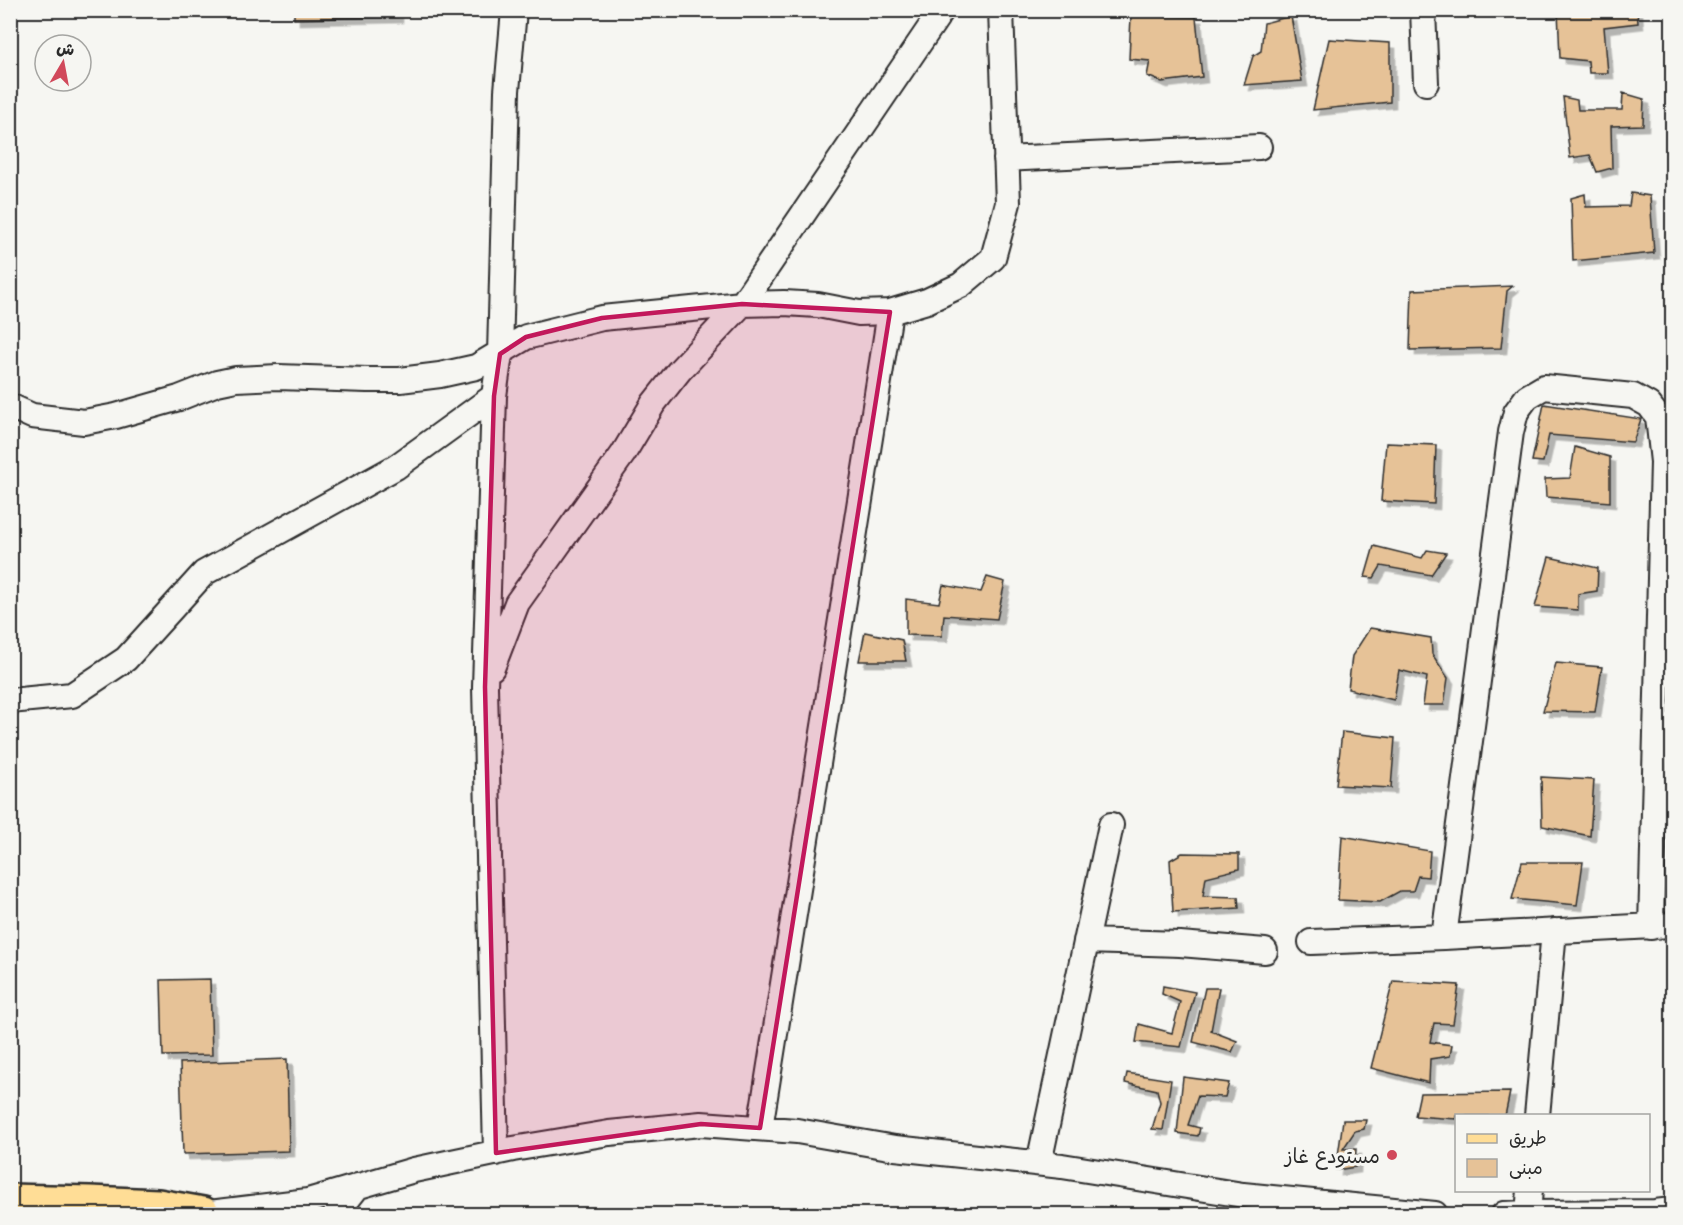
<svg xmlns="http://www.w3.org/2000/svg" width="1683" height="1225" font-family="Mali,'Playpen Sans Arabic',sans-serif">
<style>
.building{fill:#e6c297;stroke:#2b2b2b;stroke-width:1.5;filter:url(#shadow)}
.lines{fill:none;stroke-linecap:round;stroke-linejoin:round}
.minor-casing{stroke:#2b2b2b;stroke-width:28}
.primary-casing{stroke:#2b2b2b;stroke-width:38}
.minor{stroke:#f6f6f2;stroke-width:24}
.primary{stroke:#ffdd96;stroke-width:33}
.marked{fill:#c2185b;fill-opacity:0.2;stroke:#c2185b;stroke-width:4.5;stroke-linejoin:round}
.poi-dot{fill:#d1495b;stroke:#f6f6f2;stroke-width:2}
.labels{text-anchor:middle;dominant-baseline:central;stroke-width:6;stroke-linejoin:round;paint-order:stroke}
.poi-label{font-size:20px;fill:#2b2b2b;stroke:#f6f6f2;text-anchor:end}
</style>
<defs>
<filter id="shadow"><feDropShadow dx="5.5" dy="5.5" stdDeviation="0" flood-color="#0004"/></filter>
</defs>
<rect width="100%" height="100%" fill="#f6f6f2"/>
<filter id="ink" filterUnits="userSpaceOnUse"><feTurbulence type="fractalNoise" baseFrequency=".0167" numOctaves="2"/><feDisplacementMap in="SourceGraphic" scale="12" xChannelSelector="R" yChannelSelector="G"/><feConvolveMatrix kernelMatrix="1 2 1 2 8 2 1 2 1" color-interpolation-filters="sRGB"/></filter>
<g filter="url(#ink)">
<path class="building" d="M294,10H397V17L294,19Z
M1558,10L1616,13V10H1637L1638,23L1604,27L1608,73H1589L1588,61L1560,58Z
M1131,16L1196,17L1202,77L1162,82L1147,76L1150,61L1129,59Z
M1291,16L1302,81L1244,85L1253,56L1261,51L1264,23Z
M1329,39L1390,43V102L1313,110Z
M1623,93L1644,99L1643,125L1611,126L1612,168L1597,172L1590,155L1570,158L1563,97L1577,100L1578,110H1622Z
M1631,193L1650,196L1654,253L1573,261L1571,198L1585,194L1586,207L1629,206Z
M1513,286L1507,291L1501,348L1410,350L1412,290Z
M1544,404L1641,419L1633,442L1549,435L1543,462L1532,461Z
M1386,443L1436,445L1434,504L1381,501Z
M1575,447L1610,457V502L1546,497L1545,479L1570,478Z
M1374,546L1422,558L1427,550L1446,553L1431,575L1381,566L1374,578L1365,577Z
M1549,557L1598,568L1597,591L1578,594V610L1535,607Z
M987,577L1005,582L997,619L944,615L942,636L906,635V599L939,603L943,585L981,592Z
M1370,628L1431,638L1432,654L1448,678L1444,705H1423L1427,677L1399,670L1394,700L1348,689L1352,656Z
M865,632L902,640L906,661H859Z
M1556,663L1602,667L1595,712L1543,711Z
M1342,732L1395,738L1391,788L1336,785Z
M1541,777L1594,780L1590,836L1542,826Z
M1342,836L1430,851L1428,877L1418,876L1413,891H1400L1380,902L1338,900Z
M1182,853L1239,854V869L1206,877L1203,896L1238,897L1239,908L1173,912L1170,860Z
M1522,862H1583L1577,905L1512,899Z
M210,979L212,1055L163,1056L161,980Z
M1393,981L1459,985L1453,1024L1434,1023L1430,1042L1452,1045L1450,1056L1430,1059L1429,1083L1371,1068Z
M1163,986L1195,992L1181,1047L1136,1042L1139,1024L1172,1033L1180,1002L1162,994Z
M1205,988H1219L1211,1031L1237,1041L1232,1052L1193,1042Z
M287,1059L289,1151L183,1154L180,1063Z
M1127,1073L1171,1080L1163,1130L1152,1129L1160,1102L1157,1090L1125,1083Z
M1183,1077L1229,1083L1225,1097L1198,1096L1188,1125L1200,1128L1198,1136L1177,1133Z
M1510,1092L1505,1116H1456V1119L1415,1116L1420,1093Z
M1343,1120H1366L1364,1129L1355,1131L1343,1149H1356L1355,1167L1336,1170Z"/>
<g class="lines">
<g class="minor-casing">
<path id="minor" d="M1423,10L1426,83
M1006,159L1259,147
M10,406L32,416L84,422L116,416L179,398L217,383L236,379L278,377L367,380H400L440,375L476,367L526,337L602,318L742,304L784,303L818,305L859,313L890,312L927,301L961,285L993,258L1008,203L1001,10
M492,668L517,603L623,454L653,404L679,371L742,304L942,10
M10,701L72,695L126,659L204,573L396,467L494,396
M1444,937L1511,432L1516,412L1527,397L1544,387L1633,396L1649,405L1658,417L1663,462L1651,927
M1086,941L1180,944L1265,951
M1311,942L1444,937L1672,925
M1537,1116L1554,931
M760,1128L890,312
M496,1153L485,687L494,396L500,354L507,91L514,10
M1039,1163L1111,825
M1528,1213L1530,1190
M201,1214L308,1201L414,1170L513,1149L609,1133L701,1124L797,1131L895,1148L1062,1166L1243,1195L1435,1214
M336,1214L358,1186
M1504,1214L1528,1213L1655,1212L1672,1210"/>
</g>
<g class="primary-casing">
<path id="primary" d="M10,1201L90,1203L158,1206L203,1214"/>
</g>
<use href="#minor" class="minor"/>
<use href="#primary" class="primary"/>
</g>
</g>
<path class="marked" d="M742,304L890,312L760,1128L701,1124L496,1153L485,687L494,396L500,354L526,337L602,318Z"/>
<circle class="poi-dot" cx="1392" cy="1155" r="6"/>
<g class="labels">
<g class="poi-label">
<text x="1380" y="1155">مستودع غاز</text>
</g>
</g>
<rect width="1683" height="1225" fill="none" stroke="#f6f6f2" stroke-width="36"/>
<rect x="18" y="18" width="1647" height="1189" fill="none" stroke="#2b2b2b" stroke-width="2" filter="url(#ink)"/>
<rect x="1455" y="1114" width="195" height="78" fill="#f6f6f2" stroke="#a5a5a2" stroke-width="1.5"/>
<rect x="1467" y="1134" width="30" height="9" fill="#ffdd96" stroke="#a5a5a2" stroke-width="1.5"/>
<text x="1509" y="1144" font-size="18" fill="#2b2b2b">طريق</text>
<rect x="1467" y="1159" width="30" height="18" fill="#e6c297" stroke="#a5a5a2" stroke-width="1.5"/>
<text x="1509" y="1174" font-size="18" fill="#2b2b2b">مبنى</text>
<g transform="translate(63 63) rotate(10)"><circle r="28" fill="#f6f6f2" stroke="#a5a5a2" stroke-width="1.5"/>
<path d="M0-4.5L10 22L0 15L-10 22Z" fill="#d1495b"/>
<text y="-9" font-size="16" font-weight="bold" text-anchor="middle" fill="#2b2b2b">ش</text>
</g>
</svg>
